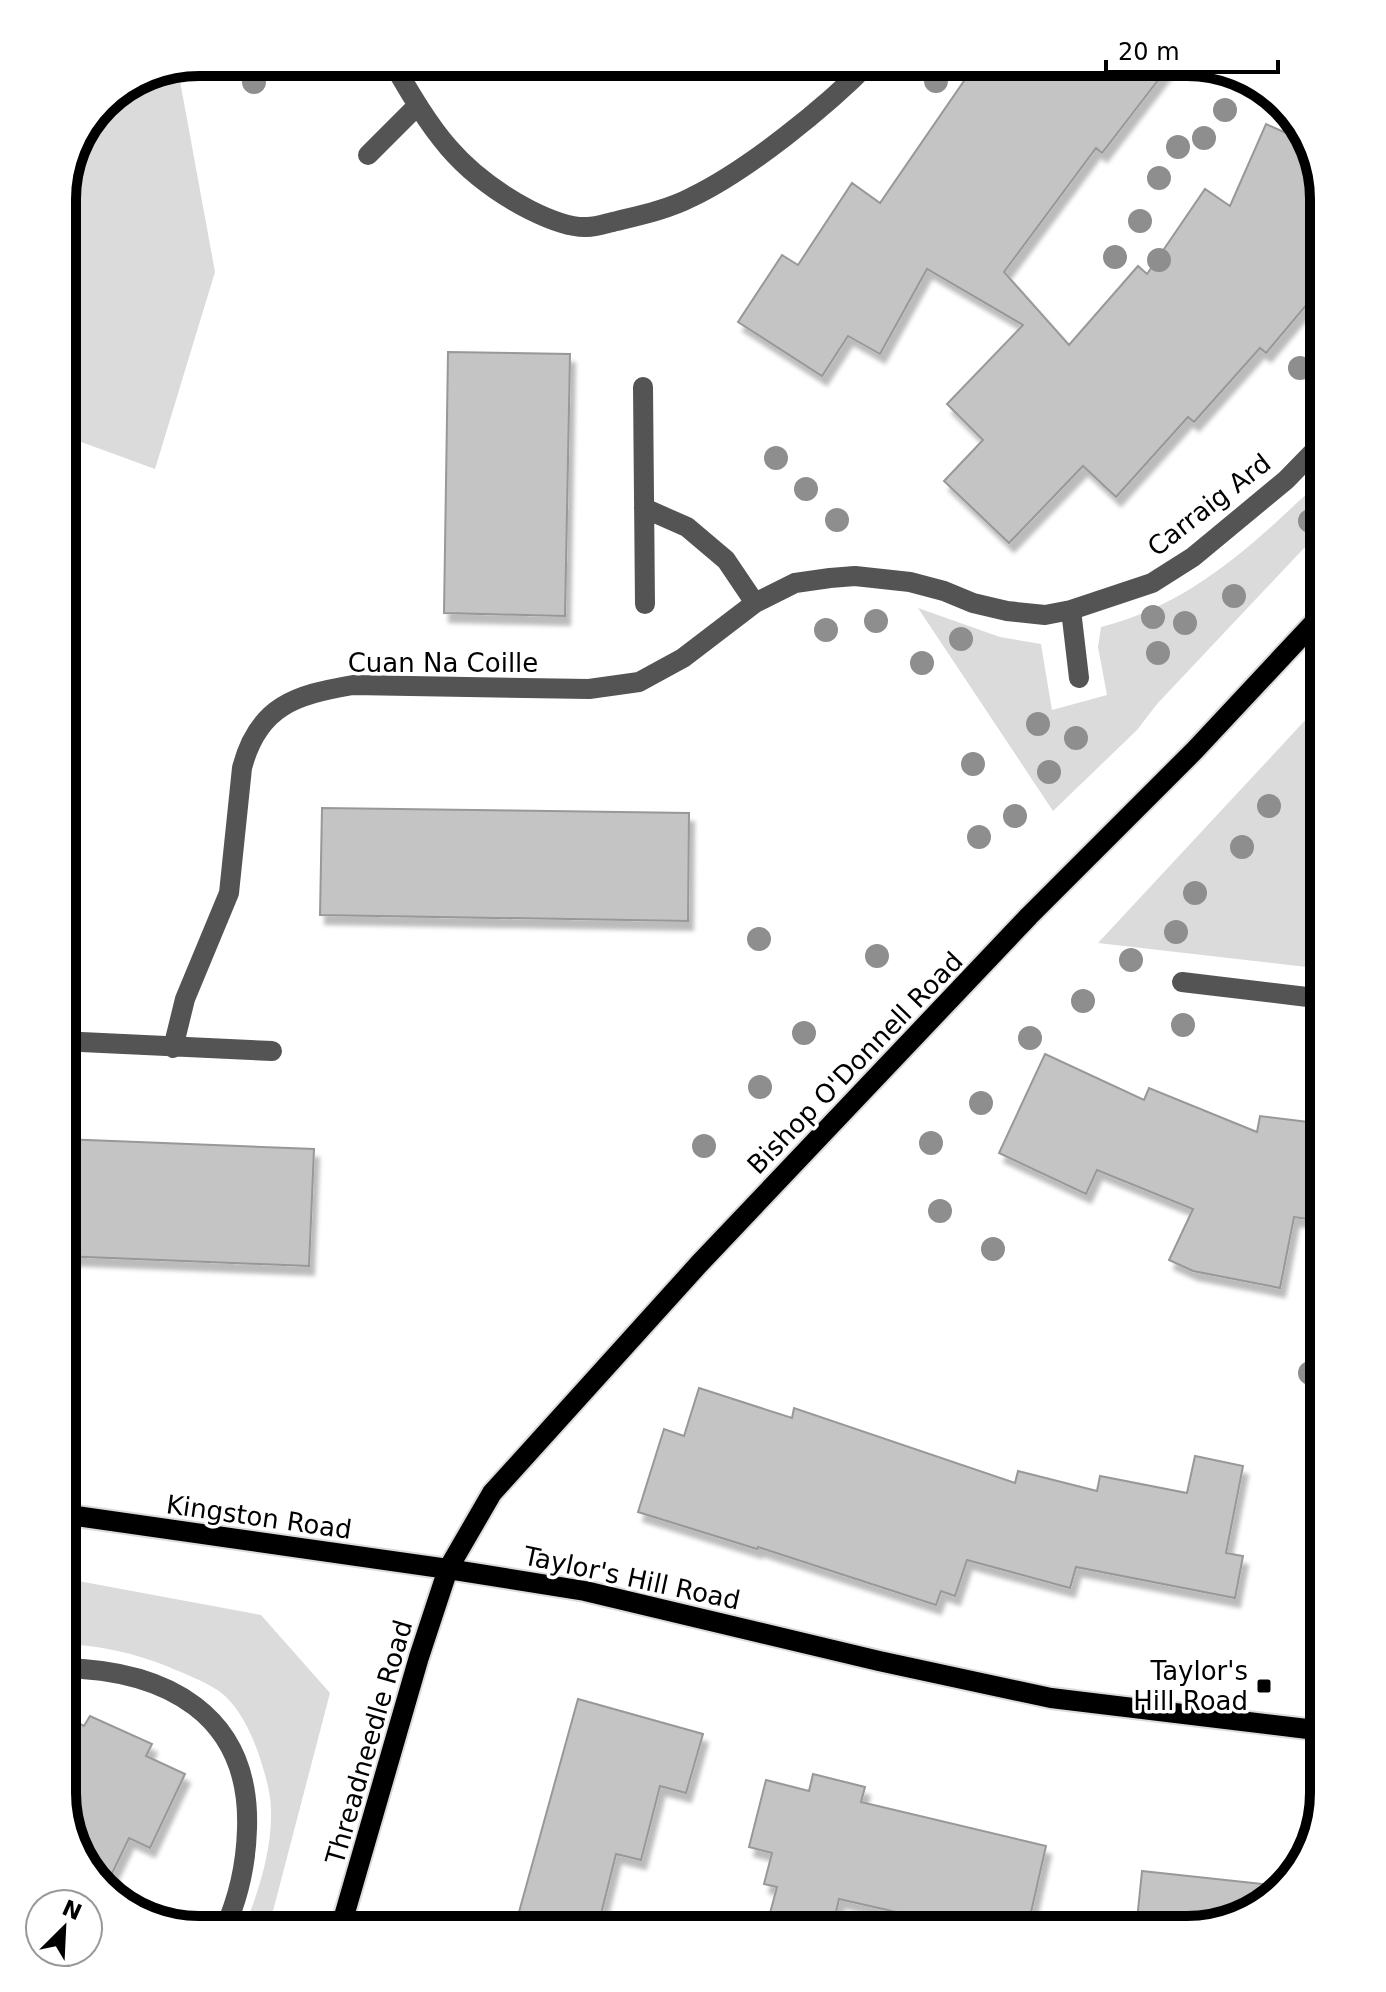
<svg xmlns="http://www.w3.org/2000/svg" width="1386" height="1992" font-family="'DejaVu Sans',sans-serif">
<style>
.green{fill:#dbdbdb}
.building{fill:#c4c4c4;stroke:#989898;stroke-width:2;filter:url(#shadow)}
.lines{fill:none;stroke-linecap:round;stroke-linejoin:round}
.major-casing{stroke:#dbdbdb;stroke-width:24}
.minor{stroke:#545454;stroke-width:20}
.major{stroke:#000;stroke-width:20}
.tree{fill:#8e8e8e}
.poi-dot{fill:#000;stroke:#fff;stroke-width:3}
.labels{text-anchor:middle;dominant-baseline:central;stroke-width:7;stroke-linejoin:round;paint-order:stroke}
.street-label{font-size:26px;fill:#000;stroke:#fff}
.poi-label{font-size:26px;fill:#000;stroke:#fff;text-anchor:end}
.rim{fill:none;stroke:#000;stroke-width:10}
</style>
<defs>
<filter id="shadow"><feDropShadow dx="5" dy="9" stdDeviation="2" flood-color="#0004"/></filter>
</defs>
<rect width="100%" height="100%" fill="#fff"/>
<path class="green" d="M178,70L215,272L155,469L62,435V190L76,139L108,96Z
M1324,477V527L1157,704L1137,730L1053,811L918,608L1000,637L1041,644L1052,710L1107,695L1098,647L1101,627C1194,603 1256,542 1324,477Z
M1324,700V969L1098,943Z
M62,1578L261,1615L330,1693L268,1930H243C258,1894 272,1851 271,1811C271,1791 264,1771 258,1752C250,1730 238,1705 219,1691C204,1681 185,1674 169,1667C135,1653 98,1645 62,1644Z"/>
<path class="building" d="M977,62H1172L1102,153L1096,148L1004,272L1069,345L1138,266L1147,274L1205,189L1230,206L1266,124L1309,143L1324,199V284L1266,353L1260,348L1194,422L1188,417L1116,497L1083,466L1009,543L944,481L983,440L947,404L1023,325L927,269L880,354L848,336L822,376L738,322L782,255L798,265L852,183L880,203Z
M448,352L570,354L565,616L444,613Z
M322,808L689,813L688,921L320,915Z
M1045,1054L1144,1100L1149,1088L1257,1132L1260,1116L1324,1124V1221L1294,1217L1280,1288L1193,1271L1169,1260L1193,1209L1097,1170L1086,1194L999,1153Z
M62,1139L314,1149L309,1266L62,1256Z
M699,1388L792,1418L794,1408L1015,1483L1018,1471L1097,1491L1100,1476L1187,1493L1195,1456L1243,1466L1226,1553L1243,1556L1235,1598L1076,1567L1070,1588L967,1560L955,1596L941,1591L936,1605L758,1547L757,1549L638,1512L664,1429L684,1436Z
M578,1699L703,1734L686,1793L660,1786L641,1860L616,1854L597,1930H514Z
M62,1715L84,1726L90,1716L152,1744L146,1756L185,1774L150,1848L129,1838L105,1888L80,1861L62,1793Z
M813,1774L865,1787L861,1802L1046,1846L1027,1930H975L839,1899L832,1930H818L769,1917L777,1887L764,1884L772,1853L749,1847L766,1780L809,1791Z
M1142,1871L1281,1886L1255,1912L1187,1930H1136Z"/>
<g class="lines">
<g class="major-casing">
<path id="major" d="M62,1514L448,1569L585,1591L879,1661L1051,1698L1324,1731
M340,1930L419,1657L448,1569L492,1493L699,1264L1029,916L1195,750L1324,612"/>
</g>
<path class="minor" d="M392,62C432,131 457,172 530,210C546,218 568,228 587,227C597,227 607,223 617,221C642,215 669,209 692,197C748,170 826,107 870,62
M368,155L418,105
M643,387L645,604
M644,508L687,527L726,560L755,603
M1071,610L1079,678
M1182,982L1324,999
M81,1042L272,1051
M173,1048L185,999L229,893L242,768C258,706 295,695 353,685L589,689L639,682L683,658L755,603L795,583L830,578L855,576L910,582L944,591L973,603L1007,611L1045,615L1071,610L1152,583L1193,557L1286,480L1324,441
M62,1668C166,1670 251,1714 247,1829C246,1865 239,1897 224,1930"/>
<use href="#major" class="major"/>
</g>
<g class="tree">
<circle cx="936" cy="81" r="12"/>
<circle cx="254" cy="82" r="12"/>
<circle cx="1225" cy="110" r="12"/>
<circle cx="1204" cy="138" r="12"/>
<circle cx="1178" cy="147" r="12"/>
<circle cx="1159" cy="178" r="12"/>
<circle cx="1140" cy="221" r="12"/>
<circle cx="1115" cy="257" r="12"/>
<circle cx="1159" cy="260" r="12"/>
<circle cx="1300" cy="368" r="12"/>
<circle cx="776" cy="458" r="12"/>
<circle cx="806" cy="489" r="12"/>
<circle cx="837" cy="520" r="12"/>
<circle cx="1310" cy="521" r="12"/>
<circle cx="1234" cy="596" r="12"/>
<circle cx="1153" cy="617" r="12"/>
<circle cx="876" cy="621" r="12"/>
<circle cx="1185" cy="623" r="12"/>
<circle cx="826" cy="630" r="12"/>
<circle cx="961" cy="639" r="12"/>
<circle cx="1158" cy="653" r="12"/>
<circle cx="922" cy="663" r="12"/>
<circle cx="1038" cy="724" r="12"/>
<circle cx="1076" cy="738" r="12"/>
<circle cx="973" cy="764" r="12"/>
<circle cx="1049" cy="772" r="12"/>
<circle cx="1269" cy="806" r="12"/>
<circle cx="1015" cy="816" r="12"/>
<circle cx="979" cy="837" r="12"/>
<circle cx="1242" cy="847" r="12"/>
<circle cx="1195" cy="893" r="12"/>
<circle cx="1176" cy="932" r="12"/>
<circle cx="759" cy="939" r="12"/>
<circle cx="877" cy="956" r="12"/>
<circle cx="1131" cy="960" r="12"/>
<circle cx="1083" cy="1001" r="12"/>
<circle cx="1183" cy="1025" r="12"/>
<circle cx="804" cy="1033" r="12"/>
<circle cx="1030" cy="1038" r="12"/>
<circle cx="760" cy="1087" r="12"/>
<circle cx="981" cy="1103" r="12"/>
<circle cx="931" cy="1143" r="12"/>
<circle cx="704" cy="1146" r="12"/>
<circle cx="940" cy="1211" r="12"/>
<circle cx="993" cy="1249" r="12"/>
<circle cx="1310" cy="1373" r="12"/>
</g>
<rect class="poi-dot" x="1256" y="1678" width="16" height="16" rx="4"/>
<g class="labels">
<g class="street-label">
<text transform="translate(1209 505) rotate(-38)">Carraig Ard</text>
<text x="443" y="663">Cuan Na Coille</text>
<text transform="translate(855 1063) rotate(-46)">Bishop O'Donnell Road</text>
<text transform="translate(259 1517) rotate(8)">Kingston Road</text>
<text transform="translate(632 1578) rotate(12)">Taylor's Hill Road</text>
<text transform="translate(369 1742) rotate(-74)">Threadneedle Road</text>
</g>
<g class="poi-label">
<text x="1248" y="1671">Taylor's<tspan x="1248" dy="30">Hill Road</tspan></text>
</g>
</g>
<path d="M0 0H1386V1992H0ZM199 76H1187A123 123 0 0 1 1310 199V1793A123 123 0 0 1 1187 1916H199A123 123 0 0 1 76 1793V199A123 123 0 0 1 199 76Z" fill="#fff" fill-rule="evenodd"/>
<path class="rim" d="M199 76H1187A123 123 0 0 1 1310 199V1793A123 123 0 0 1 1187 1916H199A123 123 0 0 1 76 1793V199A123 123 0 0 1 199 76Z"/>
<g transform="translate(64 1928) rotate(24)"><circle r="38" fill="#ffffff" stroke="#999999" stroke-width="2"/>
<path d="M0-6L14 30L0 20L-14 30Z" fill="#000000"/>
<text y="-12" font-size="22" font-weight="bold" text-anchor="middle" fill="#000000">N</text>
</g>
<path d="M1106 60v12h172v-12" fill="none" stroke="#000000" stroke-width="4"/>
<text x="1118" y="60" font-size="24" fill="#000000" stroke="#ffffff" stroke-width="6" paint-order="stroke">20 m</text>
</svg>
